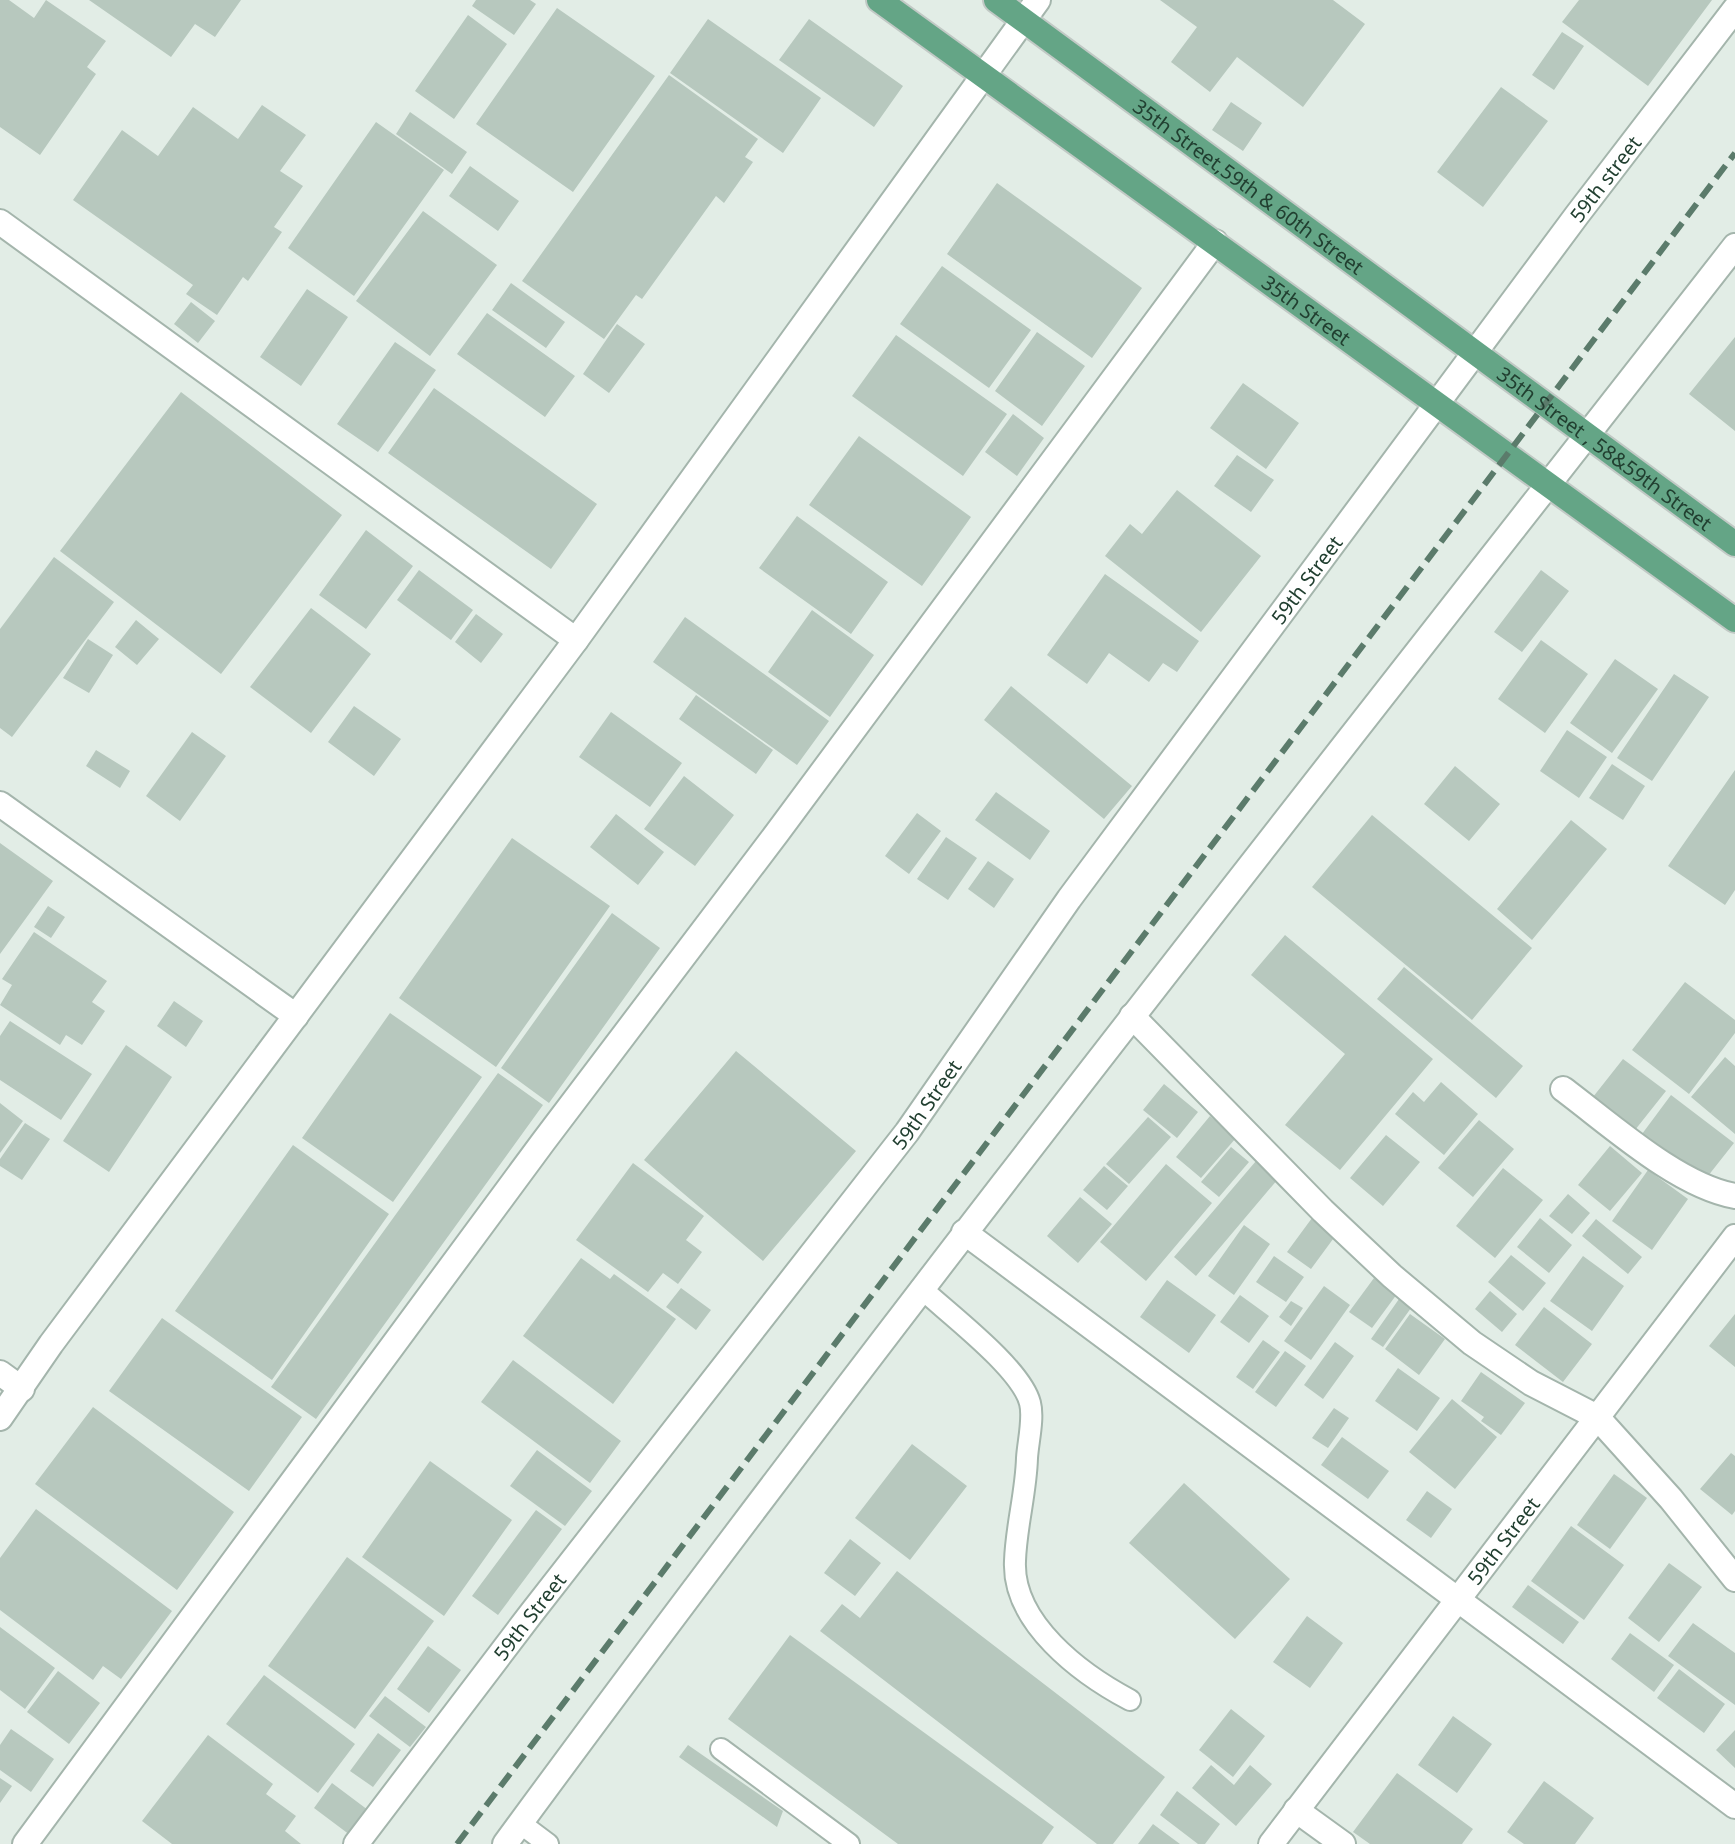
<svg xmlns="http://www.w3.org/2000/svg" width="1735" height="1844" font-family="'Noto Sans',sans-serif">
<style>
.building{fill:#b7c8be}
.lines{fill:none;stroke-linecap:round;stroke-linejoin:round}
.lane-casing{stroke:#a4b5ac;stroke-width:24}
.street-casing{stroke:#a4b5ac;stroke-width:28}
.primary-casing{stroke:#c1c9c5;stroke-width:28}
.lane{stroke:#fff;stroke-width:20}
.street{stroke:#fff;stroke-width:24}
.primary{stroke:#64a586;stroke-width:24}
.rail{stroke:#5b7b6b;stroke-width:6;stroke-dasharray:16 8;stroke-linecap:butt}
.labels{text-anchor:middle;dominant-baseline:central;stroke-width:8;stroke-linejoin:round;paint-order:stroke}
.street-label{font-size:20px;fill:#213f30;stroke:#f3f9f5}
</style>
<rect width="100%" height="100%" fill="#e2ede6"/>
<path class="building" d="M0,0H9L34,18L46,0L106,41L87,67L96,74L40,155L0,127Z
M89,0H241L215,37L195,24L171,57Z
M476,0H530L536,4L514,35L472,6Z
M1160,0H1333L1365,24L1303,107L1237,57L1210,92L1171,62L1197,27Z
M1579,0H1712L1648,86L1562,22Z
M557,8L655,76L573,192L476,124Z
M468,15L507,44L454,119L415,91Z
M708,19L821,98L783,153L670,73Z
M809,19L903,86L874,127L779,60Z
M1562,32L1584,46L1554,90L1532,75Z
M669,75L758,139L745,157L753,162L724,203L716,196L642,299L636,295L604,339L522,281Z
M1501,87L1548,121L1483,207L1437,172Z
M1231,102L1262,123L1243,151L1212,130Z
M262,105L306,135L280,171L303,186L274,227L282,232L248,281L243,277L217,315L186,294L193,285L73,200L122,130L158,156L193,107L238,139Z
M410,112L467,152L452,174L396,134Z
M376,122L444,170L354,296L288,248Z
M470,166L519,201L498,231L449,196Z
M997,183L1142,288L1092,358L947,254Z
M423,211L497,265L430,356L356,301Z
M942,266L1031,330L989,388L900,324Z
M511,283L565,322L546,348L492,310Z
M307,289L348,317L301,386L260,357Z
M191,302L215,321L198,343L174,324Z
M487,313L575,376L545,417L457,354Z
M617,324L645,344L609,393L583,374Z
M1037,332L1085,366L1042,426L995,391Z
M896,335L1007,414L963,476L852,396Z
M1735,337V431L1689,394Z
M395,342L436,370L378,452L337,424Z
M1243,383L1299,423L1266,469L1210,428Z
M434,388L597,504L551,569L388,453Z
M181,392L342,515L221,674L60,551Z
M1013,414L1044,438L1017,476L985,452Z
M859,436L971,517L922,586L809,505Z
M1237,455L1274,480L1251,512L1214,486Z
M1177,490L1261,556L1201,632L1105,556L1130,524L1142,534Z
M797,516L888,582L851,634L759,568Z
M366,530L413,566L366,629L319,595Z
M54,557L114,602L12,737L0,728V629Z
M419,570L473,610L451,640L397,600Z
M1541,570L1569,591L1522,652L1494,632Z
M1105,574L1199,641L1177,672L1163,663L1149,682L1109,653L1087,684L1047,655Z
M311,608L371,654L311,733L250,687Z
M812,610L874,655L830,717L768,672Z
M476,614L503,634L481,663L455,642Z
M685,617L829,721L797,765L653,662Z
M136,620L159,639L137,665L115,647Z
M88,639L113,655L89,693L63,678Z
M1541,640L1588,674L1545,733L1498,699Z
M1615,659L1658,689L1612,753L1570,723Z
M1674,674L1709,697L1652,781L1617,758Z
M1011,686L1132,786L1104,819L984,720Z
M696,695L773,750L756,774L679,719Z
M354,706L401,739L374,776L328,742Z
M611,712L682,763L650,807L579,757Z
M1567,730L1607,757L1579,798L1540,771Z
M192,732L226,756L180,821L146,796Z
M96,750L130,771L120,788L86,766Z
M1612,764L1645,786L1623,820L1589,798Z
M1455,766L1500,804L1469,841L1424,804Z
M1735,770V890L1725,905L1668,866Z
M684,776L734,815L695,866L644,829Z
M996,792L1050,831L1030,860L975,820Z
M917,813L941,831L909,874L885,856Z
M616,814L664,852L638,885L590,847Z
M1372,815L1532,948L1472,1020L1312,887Z
M1571,820L1607,849L1532,940L1497,909Z
M946,837L977,858L948,900L917,879Z
M512,838L610,906L496,1067L399,998Z
M0,843L53,881L0,954Z
M988,861L1014,879L994,908L968,889Z
M48,906L65,917L51,938L34,927Z
M612,913L660,948L549,1103L501,1068Z
M34,932L107,981L92,1002L105,1011L82,1045L66,1035L60,1045L0,1005L12,985L2,979Z
M1285,935L1433,1059L1340,1170L1285,1125L1345,1054L1251,975Z
M1404,967L1523,1066L1496,1098L1377,999Z
M1685,982L1735,1020V1033L1689,1094L1632,1050Z
M174,1001L203,1021L186,1047L157,1026Z
M390,1013L482,1077L393,1202L302,1138Z
M10,1021L92,1074L61,1120L0,1080V1036Z
M126,1045L172,1077L109,1172L63,1141Z
M736,1051L856,1151L763,1261L644,1160Z
M1725,1057L1735,1066V1134L1691,1097Z
M1623,1059L1666,1091L1635,1130L1593,1097Z
M498,1073L543,1105L316,1419L271,1387Z
M1441,1082L1478,1114L1444,1155L1395,1114L1413,1092L1424,1102Z
M1164,1084L1198,1112L1177,1138L1143,1110Z
M1671,1095L1734,1143L1704,1181L1642,1134Z
M0,1103L23,1121L0,1153Z
M1210,1116L1236,1138L1201,1178L1176,1157Z
M1148,1117L1171,1137L1129,1184L1106,1164Z
M1479,1120L1514,1149L1473,1197L1438,1168Z
M25,1123L50,1139L22,1180L0,1166V1159Z
M1386,1135L1420,1162L1383,1206L1350,1178Z
M293,1145L389,1214L272,1380L175,1311Z
M1610,1146L1642,1173L1610,1211L1578,1185Z
M1231,1147L1249,1162L1219,1197L1201,1182Z
M1256,1161L1278,1179L1196,1276L1174,1257Z
M633,1163L704,1216L686,1240L702,1252L678,1284L663,1273L648,1292L576,1240Z
M1166,1164L1212,1203L1146,1281L1100,1242Z
M1104,1166L1128,1186L1107,1210L1083,1190Z
M1503,1168L1543,1200L1495,1258L1456,1226Z
M1648,1170L1688,1199L1652,1250L1612,1221Z
M1568,1194L1590,1213L1572,1234L1549,1216Z
M1080,1197L1112,1224L1078,1263L1047,1236Z
M1312,1218L1336,1235L1311,1269L1287,1252Z
M1540,1218L1572,1245L1549,1273L1517,1247Z
M1596,1219L1642,1257L1628,1274L1582,1236Z
M1244,1225L1270,1244L1234,1295L1208,1276Z
M1511,1255L1546,1283L1523,1311L1488,1282Z
M1274,1256L1304,1277L1286,1302L1256,1282Z
M1583,1256L1624,1286L1592,1331L1550,1301Z
M581,1258L610,1279L614,1274L676,1319L613,1404L523,1336Z
M1374,1278L1397,1294L1372,1328L1349,1312Z
M1167,1280L1216,1315L1189,1353L1140,1317Z
M1324,1286L1350,1305L1311,1360L1284,1341Z
M681,1288L711,1310L696,1330L666,1307Z
M1490,1291L1517,1314L1502,1332L1475,1309Z
M1240,1295L1269,1316L1249,1343L1220,1322Z
M1399,1299L1411,1308L1383,1347L1371,1339Z
M1291,1301L1303,1308L1291,1326L1279,1317Z
M1544,1307L1592,1344L1563,1382L1515,1345Z
M1410,1314L1445,1339L1419,1375L1385,1349Z
M1735,1314V1367L1709,1346Z
M162,1318L302,1417L249,1491L109,1391Z
M1263,1340L1280,1352L1253,1389L1236,1377Z
M1335,1342L1354,1356L1323,1399L1304,1385Z
M1285,1351L1306,1366L1276,1407L1255,1392Z
M513,1360L621,1441L590,1483L481,1402Z
M1398,1368L1440,1398L1417,1431L1375,1401Z
M1481,1372L1525,1403L1501,1435L1481,1421L1484,1417L1461,1401Z
M1452,1399L1497,1437L1455,1489L1409,1452Z
M93,1407L234,1512L177,1590L35,1484Z
M1334,1408L1349,1418L1328,1448L1312,1438Z
M1342,1437L1389,1471L1368,1499L1321,1465Z
M912,1444L967,1486L910,1560L855,1518Z
M537,1450L592,1491L565,1526L510,1486Z
M1731,1453L1735,1456V1511L1732,1515L1700,1489Z
M430,1461L512,1520L444,1616L362,1557Z
M1614,1474L1647,1498L1610,1549L1577,1525Z
M1184,1483L1290,1579L1235,1639L1129,1543Z
M1427,1491L1452,1509L1431,1538L1406,1520Z
M36,1509L172,1611L121,1679L103,1666L93,1680L0,1610V1558Z
M536,1510L562,1529L498,1615L472,1596Z
M1571,1526L1624,1565L1584,1620L1531,1581Z
M850,1539L881,1563L855,1596L824,1573Z
M347,1557L434,1621L355,1729L268,1666Z
M1669,1563L1702,1587L1659,1642L1628,1618Z
M897,1571L1165,1777L1113,1844H1097L820,1631L842,1604L860,1618Z
M1528,1585L1579,1622L1563,1644L1512,1607Z
M1307,1616L1343,1643L1310,1688L1273,1662Z
M1693,1623L1735,1653V1705L1668,1656Z
M0,1627L55,1668L25,1709L0,1690Z
M1630,1633L1674,1665L1654,1692L1611,1659Z
M790,1635L1054,1827L1042,1844H898L728,1719Z
M428,1646L461,1670L429,1713L397,1689Z
M1679,1669L1725,1704L1704,1733L1657,1698Z
M58,1671L100,1703L69,1744L27,1712Z
M264,1675L355,1744L318,1793L226,1724Z
M385,1696L426,1727L410,1747L369,1716Z
M1231,1709L1265,1736L1233,1777L1199,1750Z
M1453,1716L1492,1744L1457,1793L1418,1765Z
M11,1729L54,1759L31,1792L0,1770V1745Z
M1735,1730V1768L1716,1750Z
M378,1733L401,1750L373,1787L350,1771Z
M208,1735L273,1784L266,1794L296,1816L285,1831L301,1844H172L142,1821Z
M688,1745L783,1811L777,1827L679,1757Z
M1211,1765L1234,1785L1250,1765L1272,1784L1236,1826L1192,1788Z
M1397,1773L1473,1829L1462,1844H1370L1353,1832Z
M0,1778L12,1786L0,1803Z
M1544,1781L1594,1818L1575,1844H1524L1507,1832Z
M332,1783L368,1810L350,1835L314,1808Z
M1177,1791L1220,1824L1205,1844H1198L1160,1815Z
M1153,1824L1180,1844H1138Z"/>
<g class="lines">
<g class="lane-casing">
<path id="lane" d="M921,1288C949,1314 1021,1368 1030,1403C1034,1418 1028,1442 1027,1458C1026,1493 1016,1527 1015,1561C1012,1623 1081,1674 1130,1700
M721,1749L849,1844
M520,1823L548,1844"/>
</g>
<g class="street-casing">
<g id="street">
<path d="M0,222L576,640"/>
<path d="M0,804L296,1016"/>
<path d="M1132,1016L1323,1211L1392,1276L1472,1343L1531,1383L1597,1417L1671,1499L1735,1579"/>
<path d="M1563,1089C1610,1124 1678,1186 1735,1196"/>
<path d="M964,1232L1735,1806"/>
<path d="M0,1373L22,1389"/>
<path d="M0,1418L51,1344L576,640L1038,0"/>
<path d="M1296,1810L1343,1844"/>
<path d="M25,1844L543,1142L777,833L1215,242"/>
<path id="s1" d="M356,1844L530,1615L907,1132L1069,899L1577,215L1735,9"/>
<path d="M505,1844C903,1302 1321,776 1735,246"/>
<path id="s2" d="M1271,1844L1735,1237"/>
</g>
</g>
<g class="primary-casing">
<g id="primary">
<path id="s3" d="M879,0L1735,620"/>
<path id="s4" d="M996,0L1735,544"/>
</g>
</g>
<use href="#lane" class="lane"/>
<use href="#street" class="street"/>
<use href="#primary" class="primary"/>
<path class="rail" d="M457,1844L1735,153"/>
</g>
<g class="labels">
<g class="street-label">
<text stroke="none"><textPath href="#s1" startOffset="2082">59th street</textPath></text>
<text stroke="none"><textPath href="#s4" startOffset="314">35th Street,59th &amp; 60th Street</textPath></text>
<text stroke="none"><textPath href="#s3" startOffset="528">35th Street</textPath></text>
<text stroke="none"><textPath href="#s4" startOffset="756">35th Street , 58&amp;59th Street</textPath></text>
<text stroke="none"><textPath href="#s1" startOffset="1582">59th Street</textPath></text>
<text stroke="none"><textPath href="#s1" startOffset="934">59th Street</textPath></text>
<text stroke="none"><textPath href="#s2" startOffset="382">59th Street</textPath></text>
<text stroke="none"><textPath href="#s1" startOffset="286">59th Street</textPath></text>
</g>
</g>
</svg>
